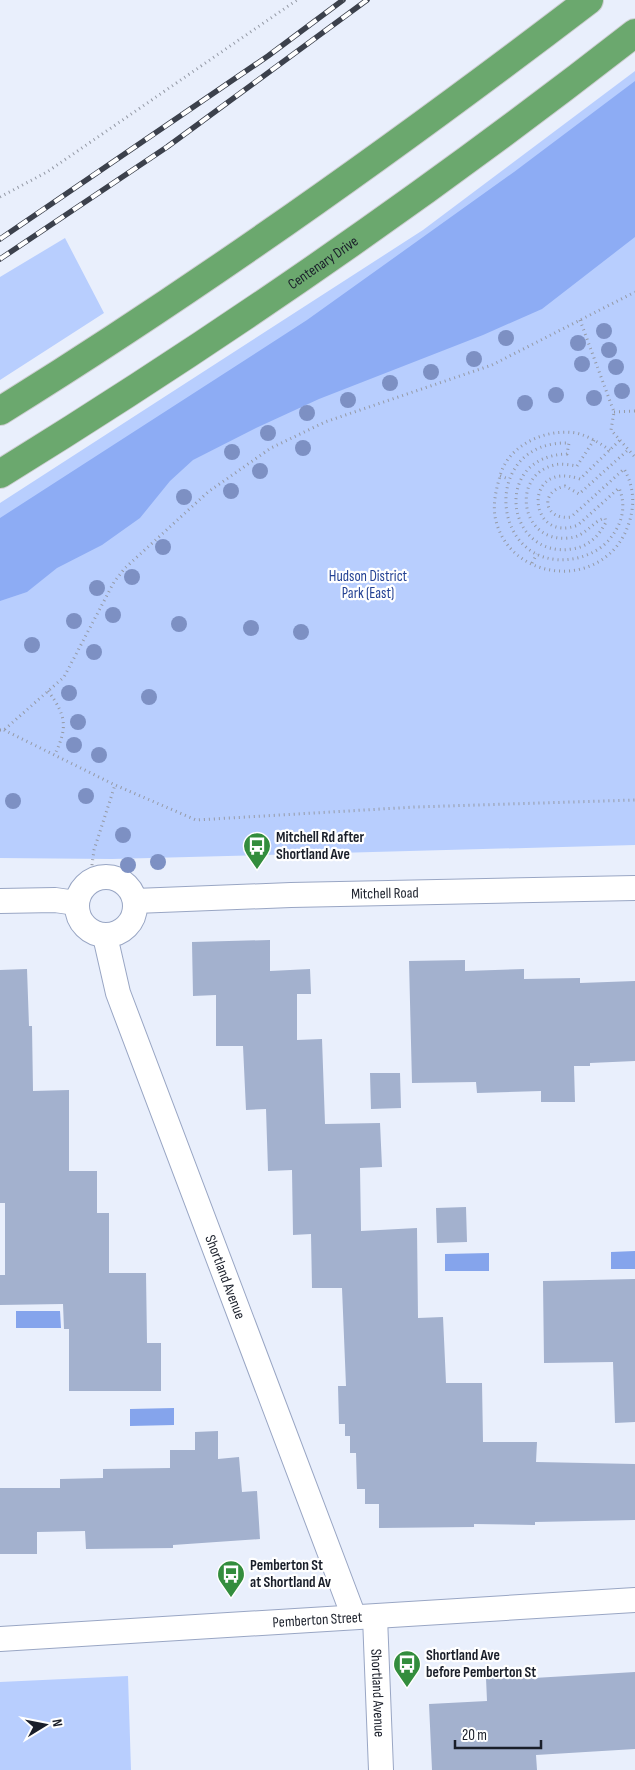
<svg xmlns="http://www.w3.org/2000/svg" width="635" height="1770" font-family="'Sofia Sans Condensed',sans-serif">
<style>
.green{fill:#b8cefe}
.forest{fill:#8dacf4}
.water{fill:#85a4ec}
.building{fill:#a3b1ce}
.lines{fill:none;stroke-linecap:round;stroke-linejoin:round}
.street-casing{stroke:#99a6c4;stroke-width:26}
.highway-casing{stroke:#cdced0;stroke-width:30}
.path{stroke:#959aa6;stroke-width:3;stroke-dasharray:1 4;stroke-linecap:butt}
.street{stroke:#fff;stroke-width:24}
.highway{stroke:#6ba86e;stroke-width:28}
.rail-casing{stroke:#3c414c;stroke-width:5.5}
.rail{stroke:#fff;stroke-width:4;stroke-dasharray:11;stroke-linecap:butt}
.tree{fill:#7d90c3}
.labels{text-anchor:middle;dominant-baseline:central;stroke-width:4.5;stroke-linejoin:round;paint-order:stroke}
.street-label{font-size:15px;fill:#1a1f2a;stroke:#fff}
.park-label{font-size:15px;fill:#244294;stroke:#fff}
.poi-label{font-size:15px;font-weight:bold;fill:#1a1f2a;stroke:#fff;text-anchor:start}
</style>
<rect width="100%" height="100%" fill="#e9effc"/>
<path class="green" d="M635,71V845L112,859L0,858V503L423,230Z
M65,238L104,313L0,380V277Z
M128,1676L131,1770H0V1682Z"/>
<path class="forest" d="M635,81V237L542,309L483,335L319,399L256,428L193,460L170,481L140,518L102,545L57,568L27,592L0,601V518L307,320L514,172Z"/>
<path class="water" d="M635,1251V1269H611V1252Z
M489,1253V1271H445V1254Z
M16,1311H60L61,1328H16Z
M174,1408V1425L130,1426V1409Z"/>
<path class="building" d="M270,940V971L310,969L311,994H297V1040L322,1039L325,1124L380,1123L382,1167L360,1168L361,1231L417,1228L418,1318L443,1317L446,1383H482L483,1442H537L536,1462L635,1464V1520L535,1522V1525L474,1524V1527L379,1528V1504H365V1489H357L356,1453H350V1436H345V1424H339L338,1386H346L342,1288H312L311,1234L293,1235L292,1170L268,1171L266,1109L246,1110L243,1046H216V995L193,996L192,942Z
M465,960V971L524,969V979L580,978V983L635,981V1061L590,1063V1066H574L575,1102H541V1091L477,1093L476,1082L412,1083L409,961Z
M27,969L29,1026H32L33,1091L69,1090V1171H97V1213H109V1273H146L147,1343H161V1391H69V1329H64L63,1304L0,1305V1275H5V1203H0V970Z
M370,1073H400L401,1108L371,1109Z
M466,1207L467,1242L437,1243L436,1208Z
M635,1279V1422L615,1423L613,1362L544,1363L543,1281Z
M218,1431V1459L239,1457L242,1492L257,1491L260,1539L173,1545V1548L86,1549L85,1531L37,1532V1554H0V1488H60V1479L103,1478V1469L170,1468V1450H195V1432Z
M635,1672V1749L536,1755L537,1770H432L429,1704L487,1701L486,1678L534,1677V1678Z"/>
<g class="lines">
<g class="street-casing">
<g id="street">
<circle cx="106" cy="906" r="29"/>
<path d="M0,901L55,900L76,903"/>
<path id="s1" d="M135,901L291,895L635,888"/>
<path id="s2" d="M105,936L118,993L354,1617"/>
<path id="s3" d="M375,1617L381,1770"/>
<path id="s4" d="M0,1639L635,1600"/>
</g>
</g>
<g class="highway-casing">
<g id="highway">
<path d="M0,411C203,285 399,145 589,0"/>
<path id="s5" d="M0,474C217,340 434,190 635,33"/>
</g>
</g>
<path class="path" d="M0,197L47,172L297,0
M580,320L614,412L611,430L635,457
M614,412L635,411
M594,440L577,466C570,465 561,463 554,465C510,476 521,543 568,538C586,537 591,522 605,518L606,522C599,536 588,547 572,549C506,559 491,456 567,454L569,443C479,440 490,571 572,559C585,557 599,551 608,541C622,525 627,507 619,488L578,525C528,545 521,459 580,479L620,440
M610,450C599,443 589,436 576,433C546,428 508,445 500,476C496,490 492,506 496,521C512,584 607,591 629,523C635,505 634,486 624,469L571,517C545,521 538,492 565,486L579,494L629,449
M500,476L509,479
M532,563L537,554
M48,691C66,715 68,727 55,754
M0,730H4L64,677L114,582L125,568L208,492L271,448L325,422L492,365L635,292
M4,730L115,785L196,820L415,807L635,800
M90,880L94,850L115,785"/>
<use href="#street" class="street"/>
<use href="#highway" class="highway"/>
<g class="rail-casing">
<path id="rail" d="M0,239L268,56L343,0
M0,259L167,147L367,0"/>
</g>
<use href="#rail" class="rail"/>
</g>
<g class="tree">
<circle cx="604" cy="331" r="8"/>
<circle cx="506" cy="338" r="8"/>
<circle cx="578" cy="343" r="8"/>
<circle cx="609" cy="350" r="8"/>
<circle cx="474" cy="359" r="8"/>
<circle cx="582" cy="364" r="8"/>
<circle cx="616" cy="367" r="8"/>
<circle cx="431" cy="372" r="8"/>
<circle cx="390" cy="383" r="8"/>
<circle cx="622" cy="391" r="8"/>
<circle cx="556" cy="395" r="8"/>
<circle cx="594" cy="398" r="8"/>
<circle cx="348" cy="400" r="8"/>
<circle cx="525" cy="403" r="8"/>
<circle cx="307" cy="413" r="8"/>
<circle cx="268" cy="433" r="8"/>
<circle cx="303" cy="448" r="8"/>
<circle cx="232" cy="452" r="8"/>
<circle cx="260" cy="471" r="8"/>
<circle cx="231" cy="491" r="8"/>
<circle cx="184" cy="497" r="8"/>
<circle cx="163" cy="547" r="8"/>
<circle cx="132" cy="577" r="8"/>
<circle cx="97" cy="588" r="8"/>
<circle cx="113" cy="615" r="8"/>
<circle cx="74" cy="621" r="8"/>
<circle cx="179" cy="624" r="8"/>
<circle cx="251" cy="628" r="8"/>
<circle cx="301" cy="632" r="8"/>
<circle cx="32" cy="645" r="8"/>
<circle cx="94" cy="652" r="8"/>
<circle cx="69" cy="693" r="8"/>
<circle cx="149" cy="697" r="8"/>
<circle cx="78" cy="722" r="8"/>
<circle cx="74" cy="745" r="8"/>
<circle cx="99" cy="755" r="8"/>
<circle cx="86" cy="796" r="8"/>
<circle cx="13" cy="801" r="8"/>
<circle cx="123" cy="835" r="8"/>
<circle cx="158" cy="862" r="8"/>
<circle cx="128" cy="865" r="8"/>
</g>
<defs>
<g id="bus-pin" transform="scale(1.4375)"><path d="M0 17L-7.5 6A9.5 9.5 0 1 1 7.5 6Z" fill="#338d3d" stroke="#fff"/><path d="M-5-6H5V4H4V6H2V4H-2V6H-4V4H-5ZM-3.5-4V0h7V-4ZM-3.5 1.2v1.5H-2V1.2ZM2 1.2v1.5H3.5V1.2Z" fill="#fff"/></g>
</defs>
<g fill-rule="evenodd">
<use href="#bus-pin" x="257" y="846"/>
<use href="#bus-pin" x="231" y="1574"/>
<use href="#bus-pin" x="407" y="1664"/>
</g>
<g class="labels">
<g class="street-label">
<text stroke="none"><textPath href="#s5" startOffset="386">Centenary Drive</textPath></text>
<text stroke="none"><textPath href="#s1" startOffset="250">Mitchell Road</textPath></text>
<text stroke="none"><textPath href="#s2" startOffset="362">Shortland Avenue</textPath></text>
<text stroke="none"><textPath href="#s4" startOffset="318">Pemberton Street</textPath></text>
<text stroke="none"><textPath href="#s3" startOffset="76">Shortland Avenue</textPath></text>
</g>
<g class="park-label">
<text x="368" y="576">Hudson District<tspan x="368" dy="17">Park (East)</tspan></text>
</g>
<g class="poi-label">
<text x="276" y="837">Mitchell Rd after<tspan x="276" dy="17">Shortland Ave</tspan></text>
<text x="250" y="1565">Pemberton St<tspan x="250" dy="17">at Shortland Av</tspan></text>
<text x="426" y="1655">Shortland Ave<tspan x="426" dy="17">before Pemberton St</tspan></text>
</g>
</g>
<g transform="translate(45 1725) rotate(80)" stroke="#ffffff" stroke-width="4" paint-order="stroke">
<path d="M0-4L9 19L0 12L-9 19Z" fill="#1a1f2a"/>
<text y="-8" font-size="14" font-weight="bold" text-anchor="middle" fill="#1a1f2a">N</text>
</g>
<path d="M455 1740v8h86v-8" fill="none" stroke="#1a1f2a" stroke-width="2.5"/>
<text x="462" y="1740" font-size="15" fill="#1a1f2a" stroke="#ffffff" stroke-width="4" paint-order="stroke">20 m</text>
</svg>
